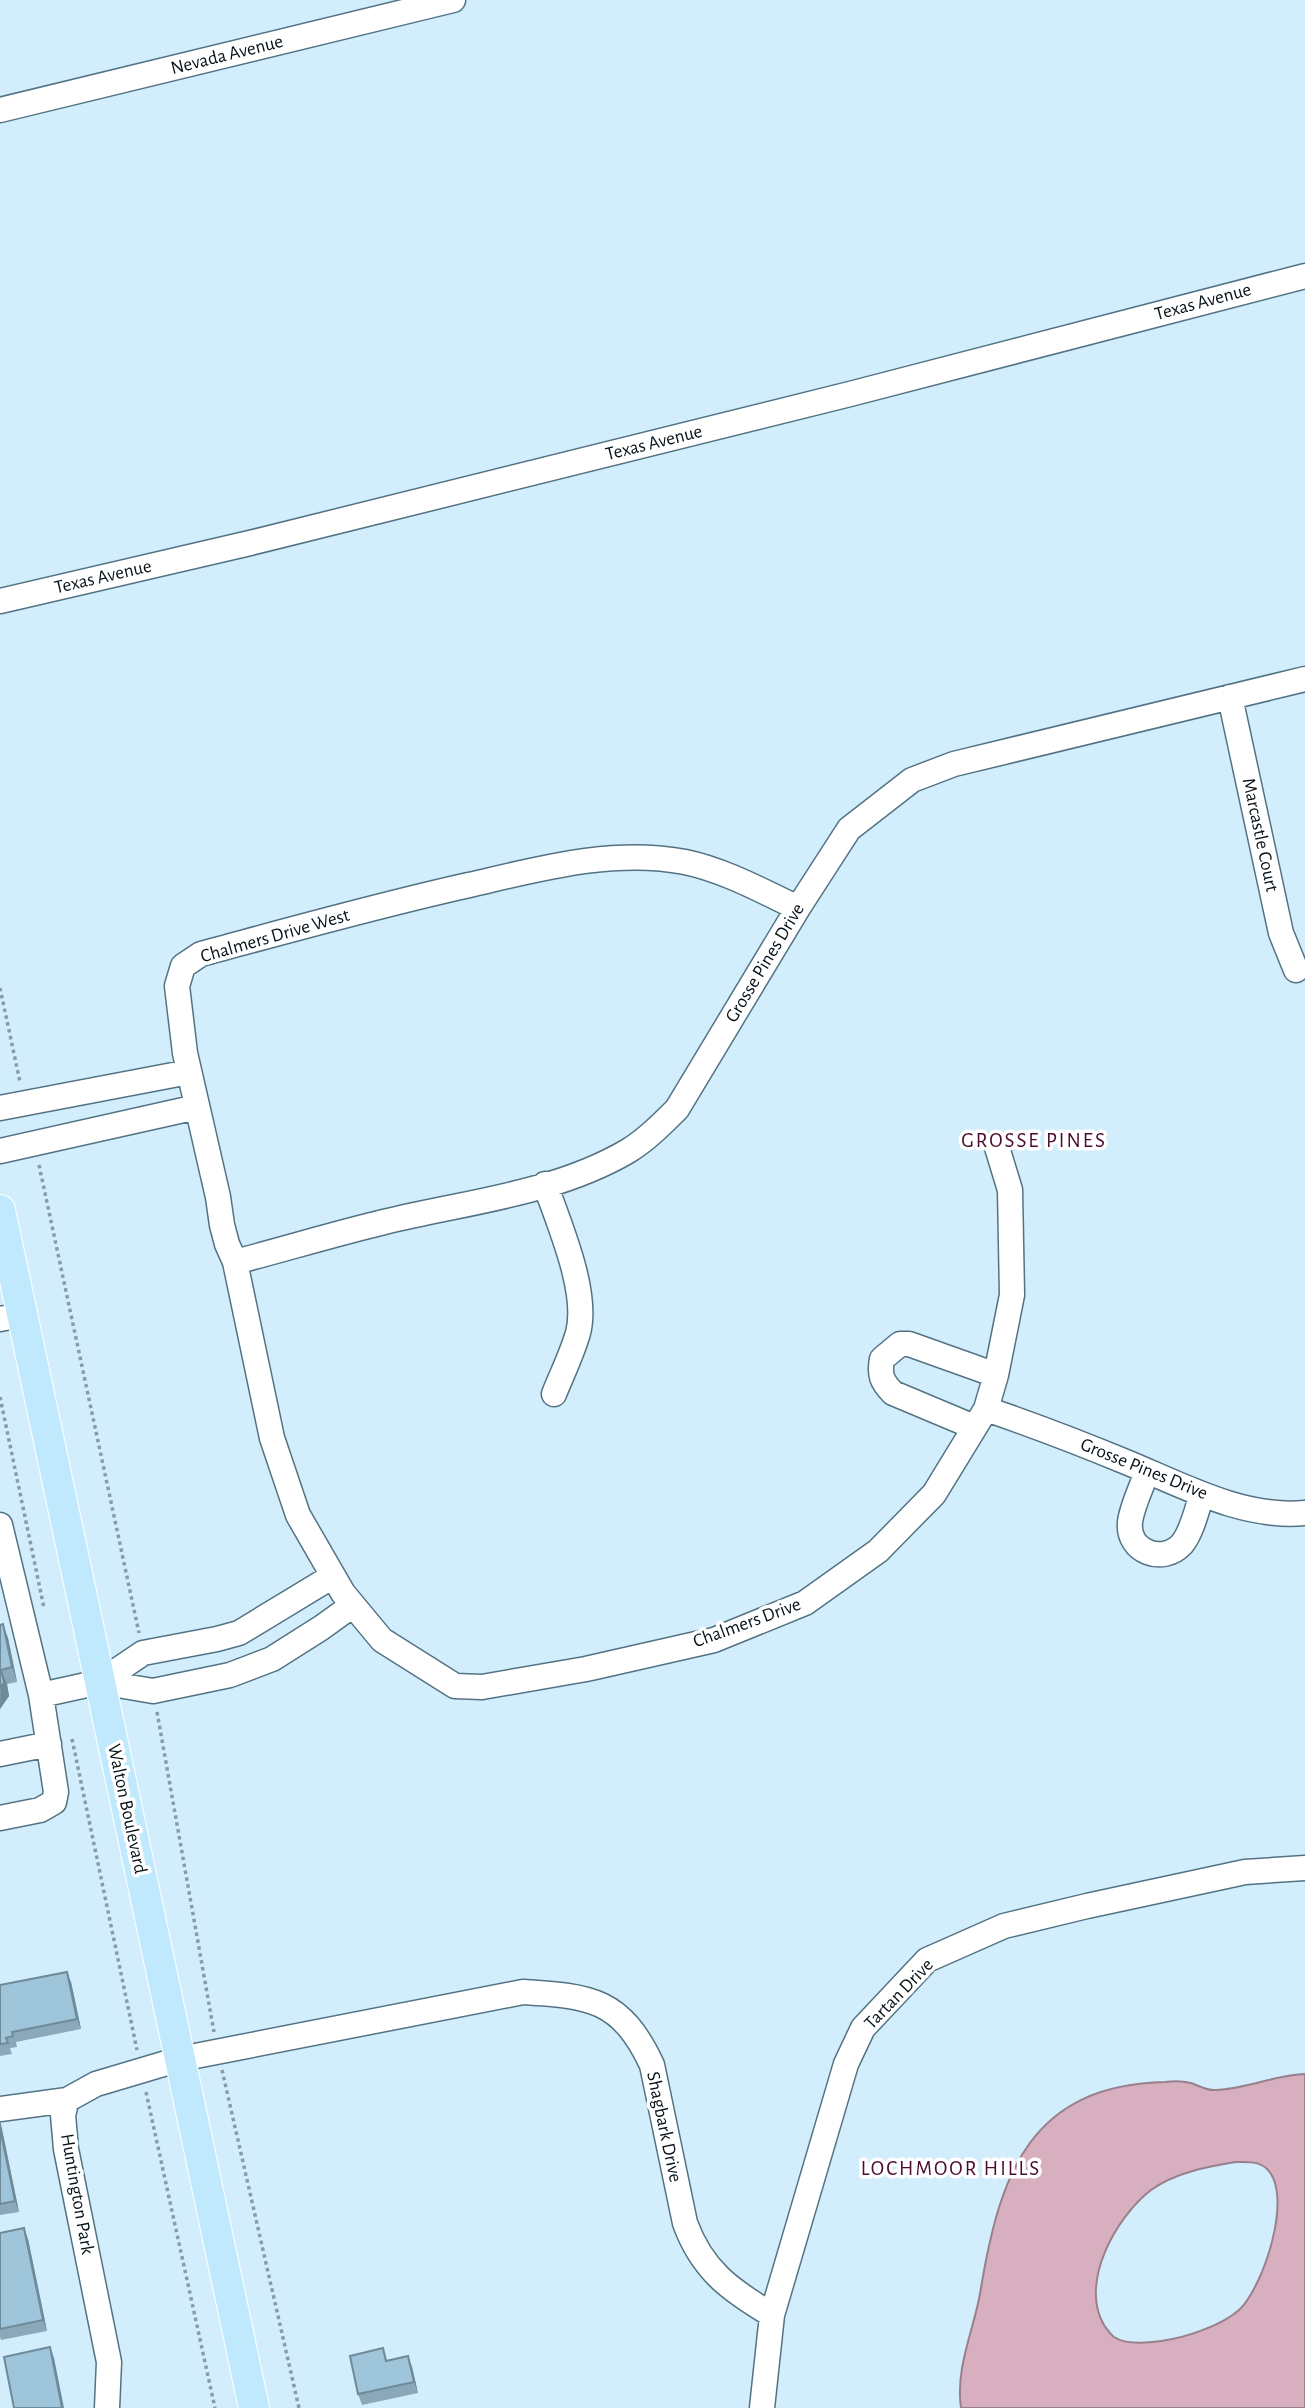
<svg xmlns="http://www.w3.org/2000/svg" width="1305" height="2408" font-family="'Alegreya Sans',sans-serif">
<style>
.water{fill:#d7afbe;stroke:#98808c;stroke-width:2;fill-rule:evenodd}
.lines{fill:none;stroke-linecap:round;stroke-linejoin:round}
.minor-casing{stroke:#537384;stroke-width:27}
.major-casing{stroke:#fff;stroke-width:32}
.path{stroke:#869ca8;stroke-width:3.5;stroke-dasharray:3.5 3.5;stroke-linecap:butt}
.minor{stroke:#fff;stroke-width:24}
.major{stroke:#c0e9fe;stroke-width:30}
.wall{fill:#89a9bb}
.shaded-wall{fill:#6f8a99}
.building{fill:#9fc5da;stroke:#6f8a99;stroke-width:2}
.labels{text-anchor:middle;dominant-baseline:central;stroke-width:7;stroke-linejoin:round;paint-order:stroke}
.street-label{font-size:19px;fill:#061218;stroke:#fff}
.neighbourhood-label{font-size:21px;letter-spacing:2px;fill:#4b0b2d;stroke:#fff}
</style>
<rect width="100%" height="100%" fill="#d2eefd"/>
<path class="water" d="M1305,2074V2408H961C955,2366 975,2328 981,2288C1000,2173 1031,2085 1165,2082C1173,2081 1183,2081 1191,2083C1200,2086 1207,2091 1216,2090C1247,2089 1274,2075 1305,2074ZM1236,2162C1246,2162 1258,2161 1266,2168C1295,2193 1263,2288 1239,2310C1221,2326 1184,2338 1161,2341C1147,2343 1126,2345 1114,2337C1110,2334 1107,2329 1104,2325C1079,2283 1116,2217 1151,2190C1176,2172 1207,2167 1236,2162Z"/>
<g class="lines">
<g class="minor-casing">
<path id="minor" d="M0,110L453,0
M0,601L250,543L850,394L1305,276
M1230,697L1281,933L1296,970
M798,908C762,891 724,870 685,862C613,848 539,869 469,885C379,905 290,930 201,954L183,966L177,986L185,1053L218,1197L222,1225L227,1244L235,1262L272,1438L298,1515L343,1593L382,1640L455,1686L482,1687L586,1669L714,1640L805,1603L878,1551L934,1494L986,1409L996,1375L1012,1295L1010,1190L996,1144
M0,1108L189,1072
M0,1151L197,1107
M545,1184C559,1224 589,1292 578,1333C572,1354 562,1374 554,1394
M235,1262C285,1249 334,1234 384,1222C465,1202 555,1194 628,1151C646,1140 662,1124 677,1109L798,908L849,829L912,780L954,764L1305,679
M0,1319L22,1315
M986,1409C1033,1425 1080,1443 1126,1462C1182,1485 1243,1519 1305,1513
M974,1427L893,1393C882,1382 879,1375 882,1359L900,1344H909L996,1375
M1147,1471C1142,1487 1132,1506 1130,1522C1127,1552 1163,1565 1182,1544C1192,1532 1197,1509 1202,1494
M0,1525L41,1695L56,1792L54,1802L40,1810L0,1818
M100,1682L153,1691L230,1675L272,1659L321,1628L353,1605
M41,1695L100,1682L143,1653L217,1639L239,1633L333,1576
M0,1754L49,1744
M0,2109L67,2100
M772,2315L846,2064L863,2028L927,1960L1004,1926L1087,1906L1245,1872L1305,1868
M107,2408L109,2362L66,2149L63,2115L67,2100L96,2084L180,2059L523,1992C591,1996 621,1999 652,2065L685,2223C702,2270 730,2290 772,2315L762,2408"/>
</g>
<g class="major-casing">
<path id="major" d="M0,1210L254,2408"/>
</g>
<path class="path" d="M0,988L20,1082
M39,1165L139,1633
M0,1397L44,1608
M157,1712L214,2032
M72,1739L137,2050
M222,2070L299,2408
M146,2092L215,2408"/>
<use href="#minor" class="minor"/>
<use href="#major" class="major"/>
</g>
<path class="wall" d="M0,1625L8,1638L17,1682L7,1684L9,1696L0,1709Z
M71,1982L81,2029L16,2042L17,2047L10,2048L12,2054L0,2056V1985Z
M0,2121L19,2212L0,2215Z
M0,2233L28,2239L47,2331L1,2340L0,2337Z
M412,2367L418,2393L362,2405L358,2394Z"/>
<path class="shaded-wall" d="M3,1624L8,1638L17,1682L12,1667Z
M1,1670L7,1684L9,1696L0,1709Z
M67,1972L71,1982L81,2029L77,2019Z
M0,2121L1,2124L19,2212L15,2201L0,2128Z
M24,2228L28,2239L47,2331L43,2320Z
M50,2347L54,2358L64,2408H62Z
M408,2356L412,2367L418,2393L414,2382Z"/>
<path class="building" d="M3,1624L12,1667L1,1670L4,1682L0,1688V1625Z
M67,1972L77,2019L12,2032L13,2036L6,2038L8,2043L0,2044V1985Z
M0,2128L15,2201L0,2204Z
M24,2228L43,2320L0,2329V2233Z
M50,2347L62,2408H14L4,2357Z
M383,2348L386,2361L408,2356L414,2382L358,2394L350,2356Z"/>
<g class="labels">
<g class="street-label">
<text transform="translate(227 55) rotate(-14)">Nevada Avenue</text>
<text transform="translate(1203 302) rotate(-15)">Texas Avenue</text>
<text transform="translate(654 443) rotate(-14)">Texas Avenue</text>
<text transform="translate(103 577) rotate(-13)">Texas Avenue</text>
<text transform="translate(1260 835) rotate(78)">Marcastle Court</text>
<text transform="translate(275 936) rotate(-16)">Chalmers Drive West</text>
<text transform="translate(765 963) rotate(-59)">Grosse Pines Drive</text>
<text transform="translate(1144 1469) rotate(22)">Grosse Pines Drive</text>
<text transform="translate(747 1623) rotate(-20)">Chalmers Drive</text>
<text transform="translate(127 1809) rotate(78)">Walton Boulevard</text>
<text transform="translate(899 1994) rotate(-46)">Tartan Drive</text>
<text transform="translate(664 2127) rotate(78)">Shagbark Drive</text>
<text transform="translate(77 2194) rotate(80)">Huntington Park</text>
</g>
<g class="neighbourhood-label">
<text x="1034" y="1140">GROSSE PINES</text>
<text x="951" y="2168">LOCHMOOR HILLS</text>
</g>
</g>
</svg>
